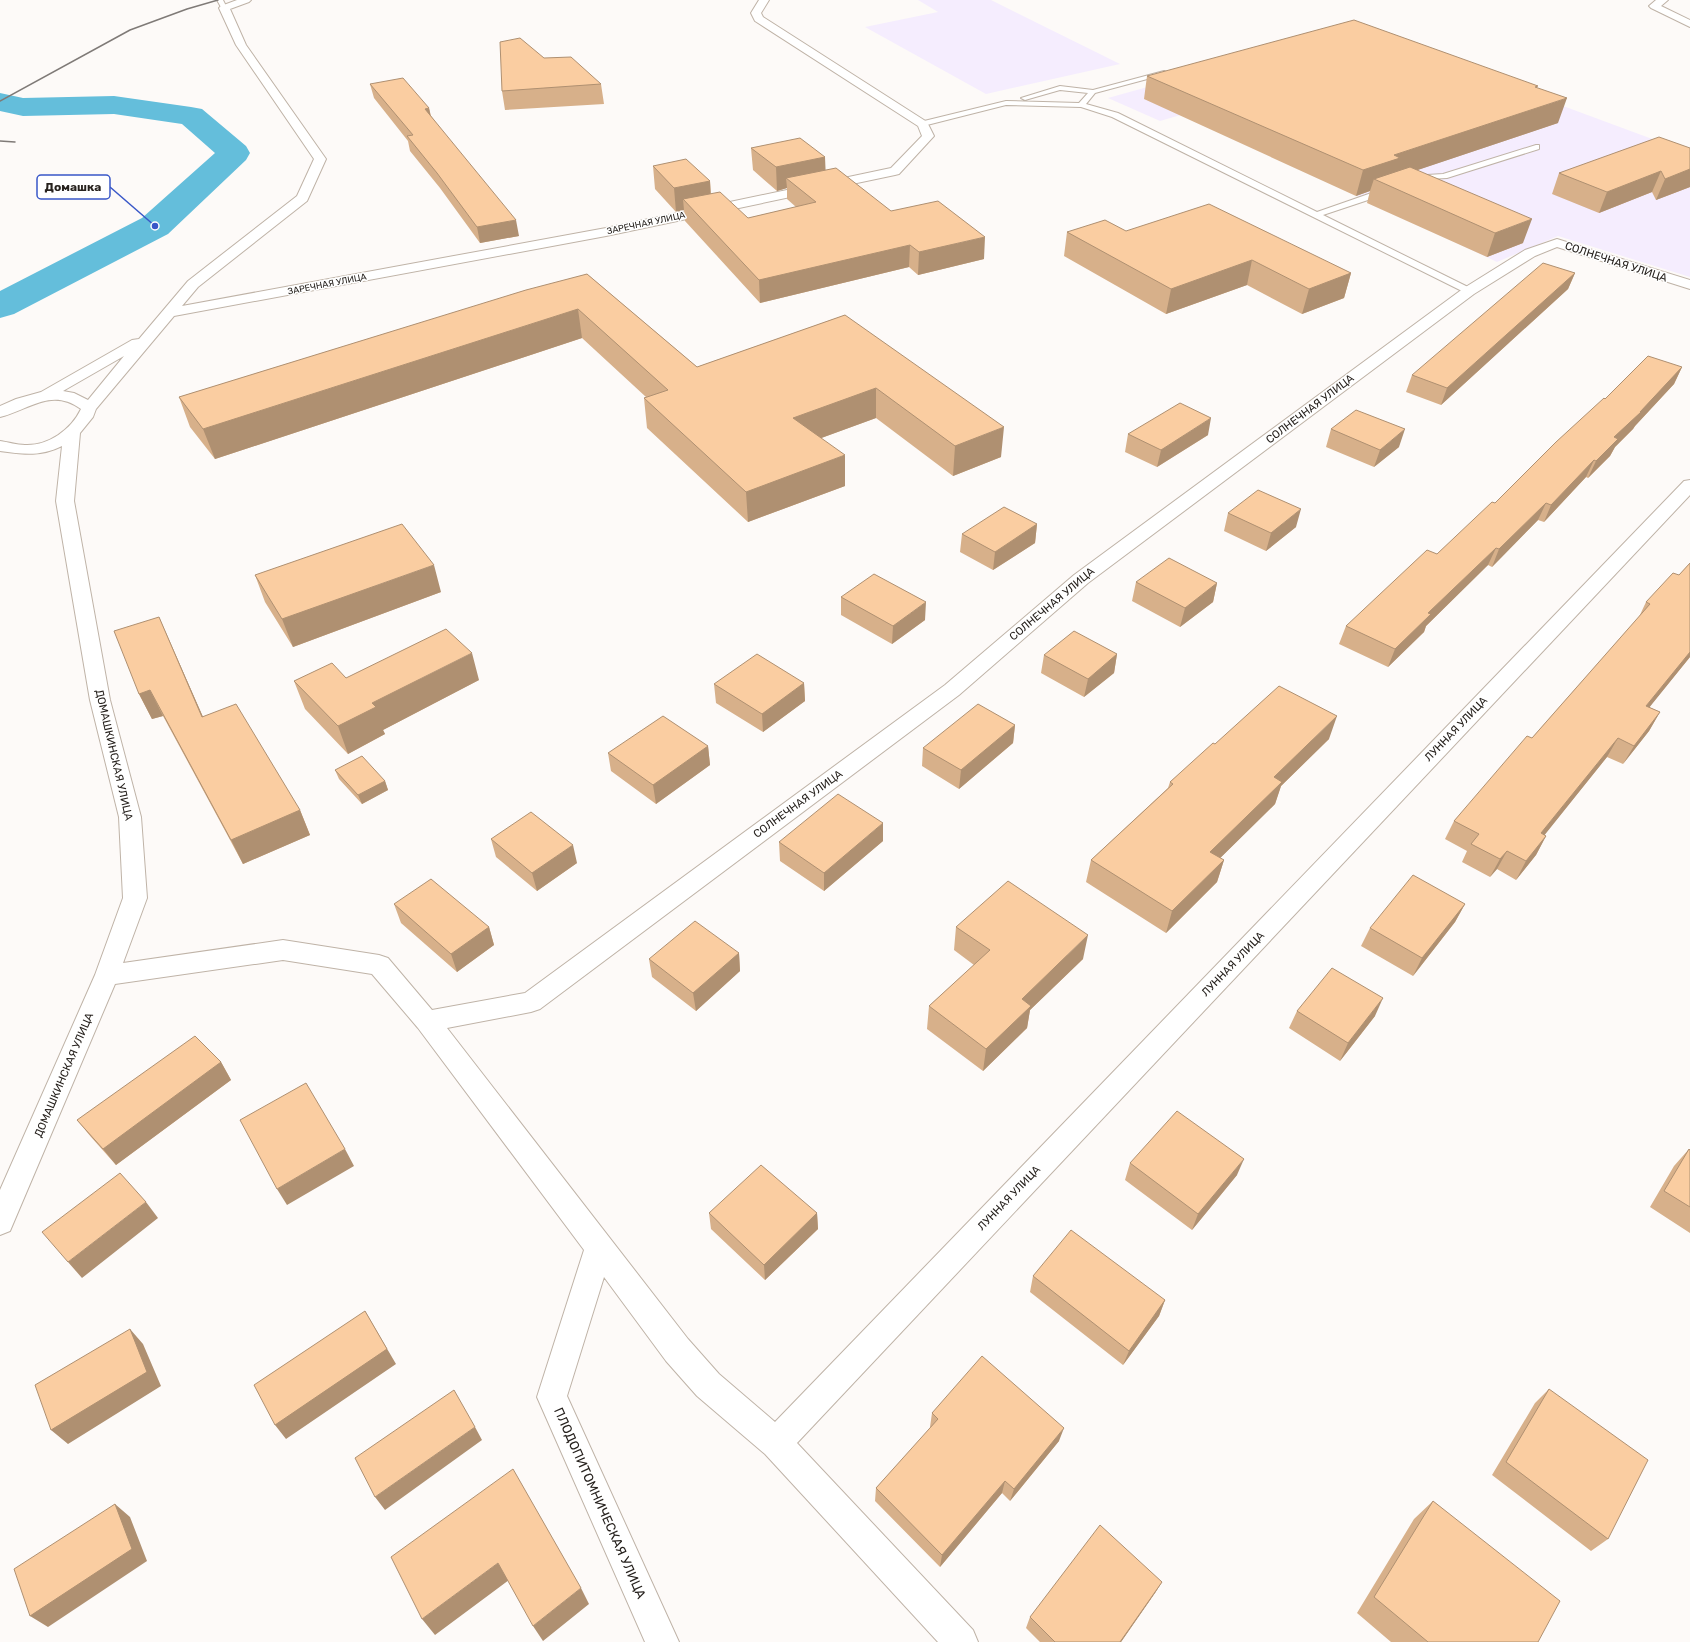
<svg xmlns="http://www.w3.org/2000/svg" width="1690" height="1642" font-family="Rubik,sans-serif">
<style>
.industrial{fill:#f5edfe}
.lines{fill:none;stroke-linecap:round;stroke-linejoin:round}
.river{fill:#64bedb;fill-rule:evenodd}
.lane-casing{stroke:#bfb3a7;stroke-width:2}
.street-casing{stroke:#bfb3a7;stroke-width:2}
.lane{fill:#fff;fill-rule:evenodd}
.street{fill:#fff;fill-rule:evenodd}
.rail{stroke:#7f7a77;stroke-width:1.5}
.wall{fill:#d7b08a}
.shaded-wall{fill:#af9071}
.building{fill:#facda1;stroke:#af9071}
.labels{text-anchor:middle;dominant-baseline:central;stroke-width:3;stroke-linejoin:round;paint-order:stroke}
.far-street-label{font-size:9px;fill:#27221e;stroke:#fff}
.street-label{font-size:11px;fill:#27221e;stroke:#fff}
.near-street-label{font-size:13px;fill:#27221e;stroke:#fff}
.leader{fill:none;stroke:#3957c8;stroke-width:1.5}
.callout-dot{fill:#3957c8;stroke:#fff;stroke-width:1.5}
.callout{fill:#fff;stroke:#3957c8;stroke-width:1.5}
.callout-label{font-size:12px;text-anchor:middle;font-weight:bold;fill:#27221e}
</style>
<rect width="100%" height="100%" fill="#fdfaf8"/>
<path class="industrial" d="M918,0H991L1120,64L986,94L865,27L938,12Z
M1355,29L1690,153V277L1558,236L1497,262L1184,114L1160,121L1108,98Z"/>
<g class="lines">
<path class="river" d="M0,93L23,98L114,96L191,107L202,109L246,146L250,153L246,160L168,234L14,314L0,318V291L142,218L215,153L182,124L114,114L23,116L0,111Z"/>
<g class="lane-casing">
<path id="lane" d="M217,0H223L227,8L226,9H222Z
M1164,71L1166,72V74L1095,93L1086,104L1118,113L1317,212L1383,189H1389V193L1323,215L1472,289L1473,291L1472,293H1466L1112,117L1081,107L1006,105L923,126L919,124L920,122L1006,101L1079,103L1088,93L1060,90L1025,100L1021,98L1060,86L1093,90Z
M1536,145H1539V149L1447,178L1428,179L1415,183L1411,181L1427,175L1443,174Z"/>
</g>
<g class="street-casing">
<path id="street" d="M237,0H251L249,2L230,9L246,45L326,159L307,201L198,287L182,306L606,228L891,168L922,136L918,126L755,21L751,13L759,0H769L761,13L763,17L927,122L934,136L899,174L895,175L606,236L174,316L96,409L93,417L80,433L74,501L110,700L141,817L147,898L123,963L283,940L379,955L388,958L432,1010L525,993L945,685L1074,575L1464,288L1525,250L1557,239L1690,280V289L1557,247L1535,256L1474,294L1088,583L959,695L540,1009L531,1012L447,1028L688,1339L719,1374L775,1422L1684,481L1690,480V495L797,1443L973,1630L978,1642H938L765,1454L697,1396L666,1361L604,1277L567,1396L679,1642H645L537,1397L584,1250L418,1028L372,974L283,960L115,984L10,1231L0,1235V1190L95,975L123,898L119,817L90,700L56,501L62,446C40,457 23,454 0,451V441C8,442 17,445 25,445C48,446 71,430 81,409C51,387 29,410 0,417V406L16,399L41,392L132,340L139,339L188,281L297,196L314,159L236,45L219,8L221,6ZM124,356L88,400L74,393L63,391Z
M1656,0H1668L1661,6L1690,20V27L1651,8L1649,6Z"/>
</g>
<use href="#lane" class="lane"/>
<use href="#street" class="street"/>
<path class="rail" d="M0,101L130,30L187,9L218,0
M0,141L15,142"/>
</g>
<path class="wall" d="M544,58L601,84L604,104L505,110L502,91Z
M1147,76L1537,88L1558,123L1417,170L1523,243L1487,257L1367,203L1370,191L1356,196L1144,99Z
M370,84L429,108L431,116L519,236L480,243L440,188L410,151L408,141L374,98Z
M751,148L825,157V170L891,211L984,259L918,275L909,267L760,303L685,221L684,210L676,212L655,189L653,166L710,181L711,194L748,218L796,207L787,199V188L777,191L753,170Z
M1690,148V187L1656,200L1652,192L1599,213L1552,194L1559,173Z
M1126,231L1351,273L1344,298L1302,314L1247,285L1166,314L1064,256L1067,232Z
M1575,273L1568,289L1441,405L1406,392L1412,375Z
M587,274L697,367L845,315L1001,457L953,476L876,418L821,438L845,486L748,522L647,428L644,398L646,397L582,338L215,459L190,427L179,397Z
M1682,367L1674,384L1635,426L1633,429L1615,447L1610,456L1588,478L1586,477L1544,522L1538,520L1492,567L1488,565L1426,626L1424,632L1388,667L1339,644L1346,626L1437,554L1495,503L1605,399Z
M1331,429L1399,447L1374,467L1326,447Z
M1128,434L1208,435L1157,467L1125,452Z
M1228,513L1296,527L1266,551L1224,531Z
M1037,524L1035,543L993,570L960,552L962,534Z
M1690,563V657L1649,707L1660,712L1649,731L1623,764L1607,757L1544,835L1546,836L1536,855L1516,880L1497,869L1490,877L1462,862L1467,851L1445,839L1454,821L1532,738L1639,617L1646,602L1679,575Z
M255,575L441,592L293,647L265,602Z
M1136,582L1217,583L1213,602L1180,627L1132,601Z
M841,597L925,620L892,644L841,615Z
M159,617L203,717L300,810L310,835L243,864L163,716L152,719L139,694Z
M1117,654L1114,673L1084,697L1041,673L1044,655Z
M346,678L479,680L383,730L385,734L348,754L305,709L294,681Z
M804,683L805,701L763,732L716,703L714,684Z
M1015,725L1013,743L959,789L922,766L923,748Z
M1329,739L1281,786L1275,804L1220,858L1224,860L1217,882L1166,933L1086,882L1091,860L1168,788L1170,782L1215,744Z
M708,746L710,765L656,804L611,771L608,753Z
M335,770L385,781L388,790L362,804L339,779Z
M491,839L577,863L537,891L496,857Z
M883,841L824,891L780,861L779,842Z
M394,904L489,927L494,945L457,972L401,923Z
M1465,904L1455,922L1413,976L1361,946L1370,928Z
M956,927L1083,959L1030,1010L1027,1028L983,1071L927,1029L929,1006L974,965L954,950Z
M739,953L740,971L696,1011L652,977L649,959Z
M1297,1011L1375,1016L1340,1061L1289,1028Z
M221,1062L231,1080L116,1165L91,1137L77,1120Z
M1689,1149L1690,1150V1233L1650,1207L1674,1166Z
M1130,1163L1237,1175L1192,1230L1125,1180Z
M709,1213H817L818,1229L765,1280L711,1229Z
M1033,1276L1165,1300L1159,1316L1123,1365L1030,1292Z
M1549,1389L1608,1539L1591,1551L1492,1475L1535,1403Z
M932,1413L1059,1441L1010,1501L1002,1493L940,1567L875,1501L876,1488L931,1428L930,1427Z
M1433,1501L1538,1642H1391L1357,1613L1414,1519Z
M1162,1582L1155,1593L1121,1642H1040L1026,1628L1030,1617Z"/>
<path class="shaded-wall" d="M1567,98L1558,123L1394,178L1374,179L1370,191L1356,196L1363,170L1394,155Z
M429,108L432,123L425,109Z
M825,157L826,180L786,178L787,188L777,191L776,167Z
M1690,169V187L1656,200L1665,179Z
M1661,171L1652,192L1599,213L1607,192Z
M710,181L711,204L683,199L684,210L676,212L674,188Z
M1532,219L1523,243L1487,257L1495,233Z
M516,220L519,236L480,243L477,227Z
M985,237L984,259L918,275L919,252Z
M910,245L909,267L760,303L759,280Z
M1252,260L1247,285L1166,314L1171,289Z
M1351,273L1344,298L1302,314L1309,289Z
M1575,273L1568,289L1441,405L1447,388Z
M578,309L582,338L215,459L203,429Z
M1682,367L1674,384L1635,426L1633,429L1615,447L1610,456L1588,478L1596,461L1614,437Z
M876,388V418L794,448L793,418Z
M1211,418L1208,435L1157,467L1161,450Z
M1004,427L1001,457L953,476L955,446Z
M1405,429L1399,447L1374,467L1380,450Z
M845,455V486L748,522L746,492Z
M1594,460L1586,477L1544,522L1551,505Z
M1546,503L1538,520L1492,567L1499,549Z
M1301,509L1296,527L1266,551L1271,533Z
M1037,524L1035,543L993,570L995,552Z
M1496,548L1488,565L1426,626L1424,632L1388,667L1395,649L1428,613Z
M434,565L441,592L293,647L282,619Z
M1217,583L1213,602L1180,627L1185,608Z
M926,602L925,620L892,644L893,626Z
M159,617L214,742L202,717Z
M1690,652V657L1636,724L1646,706Z
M472,653L479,680L383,730L385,734L348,754L338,726L372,703Z
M1117,654L1114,673L1084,697L1088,679Z
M804,683L805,701L763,732L762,714Z
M150,690L163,716L152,719L139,694Z
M1660,712L1649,731L1623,764L1634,746Z
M1337,716L1329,739L1281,786L1275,804L1204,874L1210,852L1274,777Z
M1015,725L1013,743L959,789L961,770Z
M1618,738L1607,757L1531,852L1541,833Z
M708,746L710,765L656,804L653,785Z
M385,781L388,790L362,804L358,795Z
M300,810L310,835L243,864L231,840Z
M883,823V841L824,891V873Z
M1546,836L1536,855L1516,880L1526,861Z
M573,845L577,863L537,891L532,873Z
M1507,851L1497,869L1490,877L1500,859Z
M1224,860L1217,882L1166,933L1172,911Z
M1465,904L1455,922L1413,976L1422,958Z
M489,927L494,945L457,972L451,954Z
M1088,935L1083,959L1030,1010L1027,1028L983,1071L986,1049L1022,999Z
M739,953L740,971L696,1011L693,993Z
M1383,998L1375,1016L1340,1061L1348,1043Z
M221,1062L231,1080L116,1165L103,1149Z
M345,1149L354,1166L287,1205L277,1189Z
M1244,1159L1237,1175L1192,1230L1198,1214Z
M146,1202L158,1218L82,1278L68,1262Z
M817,1213L818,1229L765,1280L764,1265Z
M1165,1300L1159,1316L1123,1365L1129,1351Z
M365,1311L396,1364L286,1439L275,1425Z
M130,1329L143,1344L161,1386L68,1444L51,1430Z
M475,1427L482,1440L385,1510L375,1497Z
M1064,1428L1059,1441L1010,1501L1014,1489Z
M1005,1481L1002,1493L940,1567L942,1555Z
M115,1504L130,1517L147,1561L48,1627L30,1616Z
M498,1563L509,1580L435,1635L422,1619Z
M1162,1582L1155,1593L1121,1642H1120Z
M581,1588L589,1604L543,1641L533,1626Z"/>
<path class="building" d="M1354,20L1538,86L1535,87L1567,98L1394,155L1400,158L1363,170L1147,76Z
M520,38L544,58L571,57L601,84L502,91L500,42Z
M403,78L429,108L425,109L516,220L477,227L437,173L407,136L413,135L370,84Z
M1659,137L1690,148V169L1665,179L1661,171L1607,192L1559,173Z
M800,138L825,157L776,167L751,148Z
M686,159L710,181L674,188L653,166Z
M1410,167L1532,219L1495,233L1374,179Z
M836,168L891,211L938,201L985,237L919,252L910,245L759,280L683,199L720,192L748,218L816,202L786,178Z
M1209,204L1351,273L1309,289L1252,260L1171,289L1067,232L1105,220L1126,231Z
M1543,263L1575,273L1447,388L1412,375Z
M587,274L697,367L845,315L1004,427L955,446L876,388L793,418L845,455L746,492L644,398L668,390L578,309L203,429L179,397L526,290Z
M1648,356L1682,367L1640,412H1641L1614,437L1618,439L1596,461L1594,460L1551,505L1546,503L1499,549L1496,548L1428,613L1431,614L1395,649L1346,626L1427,550L1437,554L1492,502L1495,503L1556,442L1604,398L1605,399Z
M1180,403L1211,418L1161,450L1128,434Z
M1356,410L1405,429L1380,450L1331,429Z
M1258,490L1301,509L1271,533L1228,513Z
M1004,507L1037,524L995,552L962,534Z
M402,524L434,565L282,619L255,575Z
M1169,558L1217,583L1185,608L1136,582Z
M1690,563V652L1646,706L1660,712L1634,746L1618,738L1541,833L1546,836L1526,861L1507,851L1500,859L1471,844L1479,834L1454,821L1527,736L1532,738L1650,604L1646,602L1673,573L1679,575Z
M874,574L926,602L893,626L841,597Z
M159,617L202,717L236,704L300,810L231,840L150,690L139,694L114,631Z
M446,629L472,653L372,703L376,707L338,726L294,681L332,663L346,678Z
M1074,631L1117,654L1088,679L1044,655Z
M757,654L804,683L762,714L714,684Z
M1279,686L1337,716L1274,777L1282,782L1210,852L1224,860L1172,911L1091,860L1173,784L1170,782L1213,743L1215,744Z
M978,704L1015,725L961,770L923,748Z
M663,716L708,746L653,785L608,753Z
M362,756L385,781L358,795L335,770Z
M838,794L883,823L824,873L779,842Z
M531,812L573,845L532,873L491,839Z
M1413,875L1465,904L1422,958L1370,928Z
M431,879L489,927L451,954L394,904Z
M1008,881L1088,935L1022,999L1031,1006L986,1049L929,1006L990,950L956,927Z
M695,921L739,953L693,993L649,959Z
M1332,968L1383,998L1348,1043L1297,1011Z
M195,1036L221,1062L103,1149L77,1120Z
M306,1083L345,1149L277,1189L240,1120Z
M1177,1111L1244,1159L1198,1214L1130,1163Z
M1689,1149L1690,1150V1207L1664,1191Z
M761,1165L817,1213L764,1265L709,1213Z
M120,1173L146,1202L68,1262L42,1232Z
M1071,1230L1165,1300L1129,1351L1033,1276Z
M365,1311L387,1349L275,1425L254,1385Z
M130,1329L147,1372L51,1430L35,1385Z
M982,1356L1064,1428L1014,1489L1005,1481L942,1555L876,1488L938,1419L932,1413Z
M1549,1389L1648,1460L1608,1539L1506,1462Z
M454,1390L475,1427L375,1497L355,1458Z
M513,1469L581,1588L533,1626L498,1563L422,1619L391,1557Z
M1433,1501L1560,1601L1538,1642H1428L1374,1597Z
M115,1504L132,1549L30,1616L14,1569Z
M1100,1525L1162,1582L1120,1642H1055L1030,1617Z"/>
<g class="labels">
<g class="far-street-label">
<text transform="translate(646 223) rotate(-12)">ЗАРЕЧНАЯ УЛИЦА</text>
<text transform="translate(327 284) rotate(-11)">ЗАРЕЧНАЯ УЛИЦА</text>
</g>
<g class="street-label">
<text transform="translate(1616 262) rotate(18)">СОЛНЕЧНАЯ УЛИЦА</text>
<text transform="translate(1310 409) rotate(-37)">СОЛНЕЧНАЯ УЛИЦА</text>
<text transform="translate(1052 604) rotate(-40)">СОЛНЕЧНАЯ УЛИЦА</text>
<text transform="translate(1456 729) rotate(-46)">ЛУННАЯ УЛИЦА</text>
<text transform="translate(114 755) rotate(77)">ДОМАШКИНСКАЯ УЛИЦА</text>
<text transform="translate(798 804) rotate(-36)">СОЛНЕЧНАЯ УЛИЦА</text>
<text transform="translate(1233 964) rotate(-46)">ЛУННАЯ УЛИЦА</text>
<text transform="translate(64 1075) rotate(-67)">ДОМАШКИНСКАЯ УЛИЦА</text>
<text transform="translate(1009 1198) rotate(-46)">ЛУННАЯ УЛИЦА</text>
</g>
<g class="near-street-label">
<text transform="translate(600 1503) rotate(66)">ПЛОДОПИТОМНИЧЕСКАЯ УЛИЦА</text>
</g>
</g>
<path class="leader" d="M155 226L110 187"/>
<circle class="callout-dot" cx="155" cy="226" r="4"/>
<rect class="callout" x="37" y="175" width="73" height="24" rx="4"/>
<g class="callout-label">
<text x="73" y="191">Домашка</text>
</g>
</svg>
